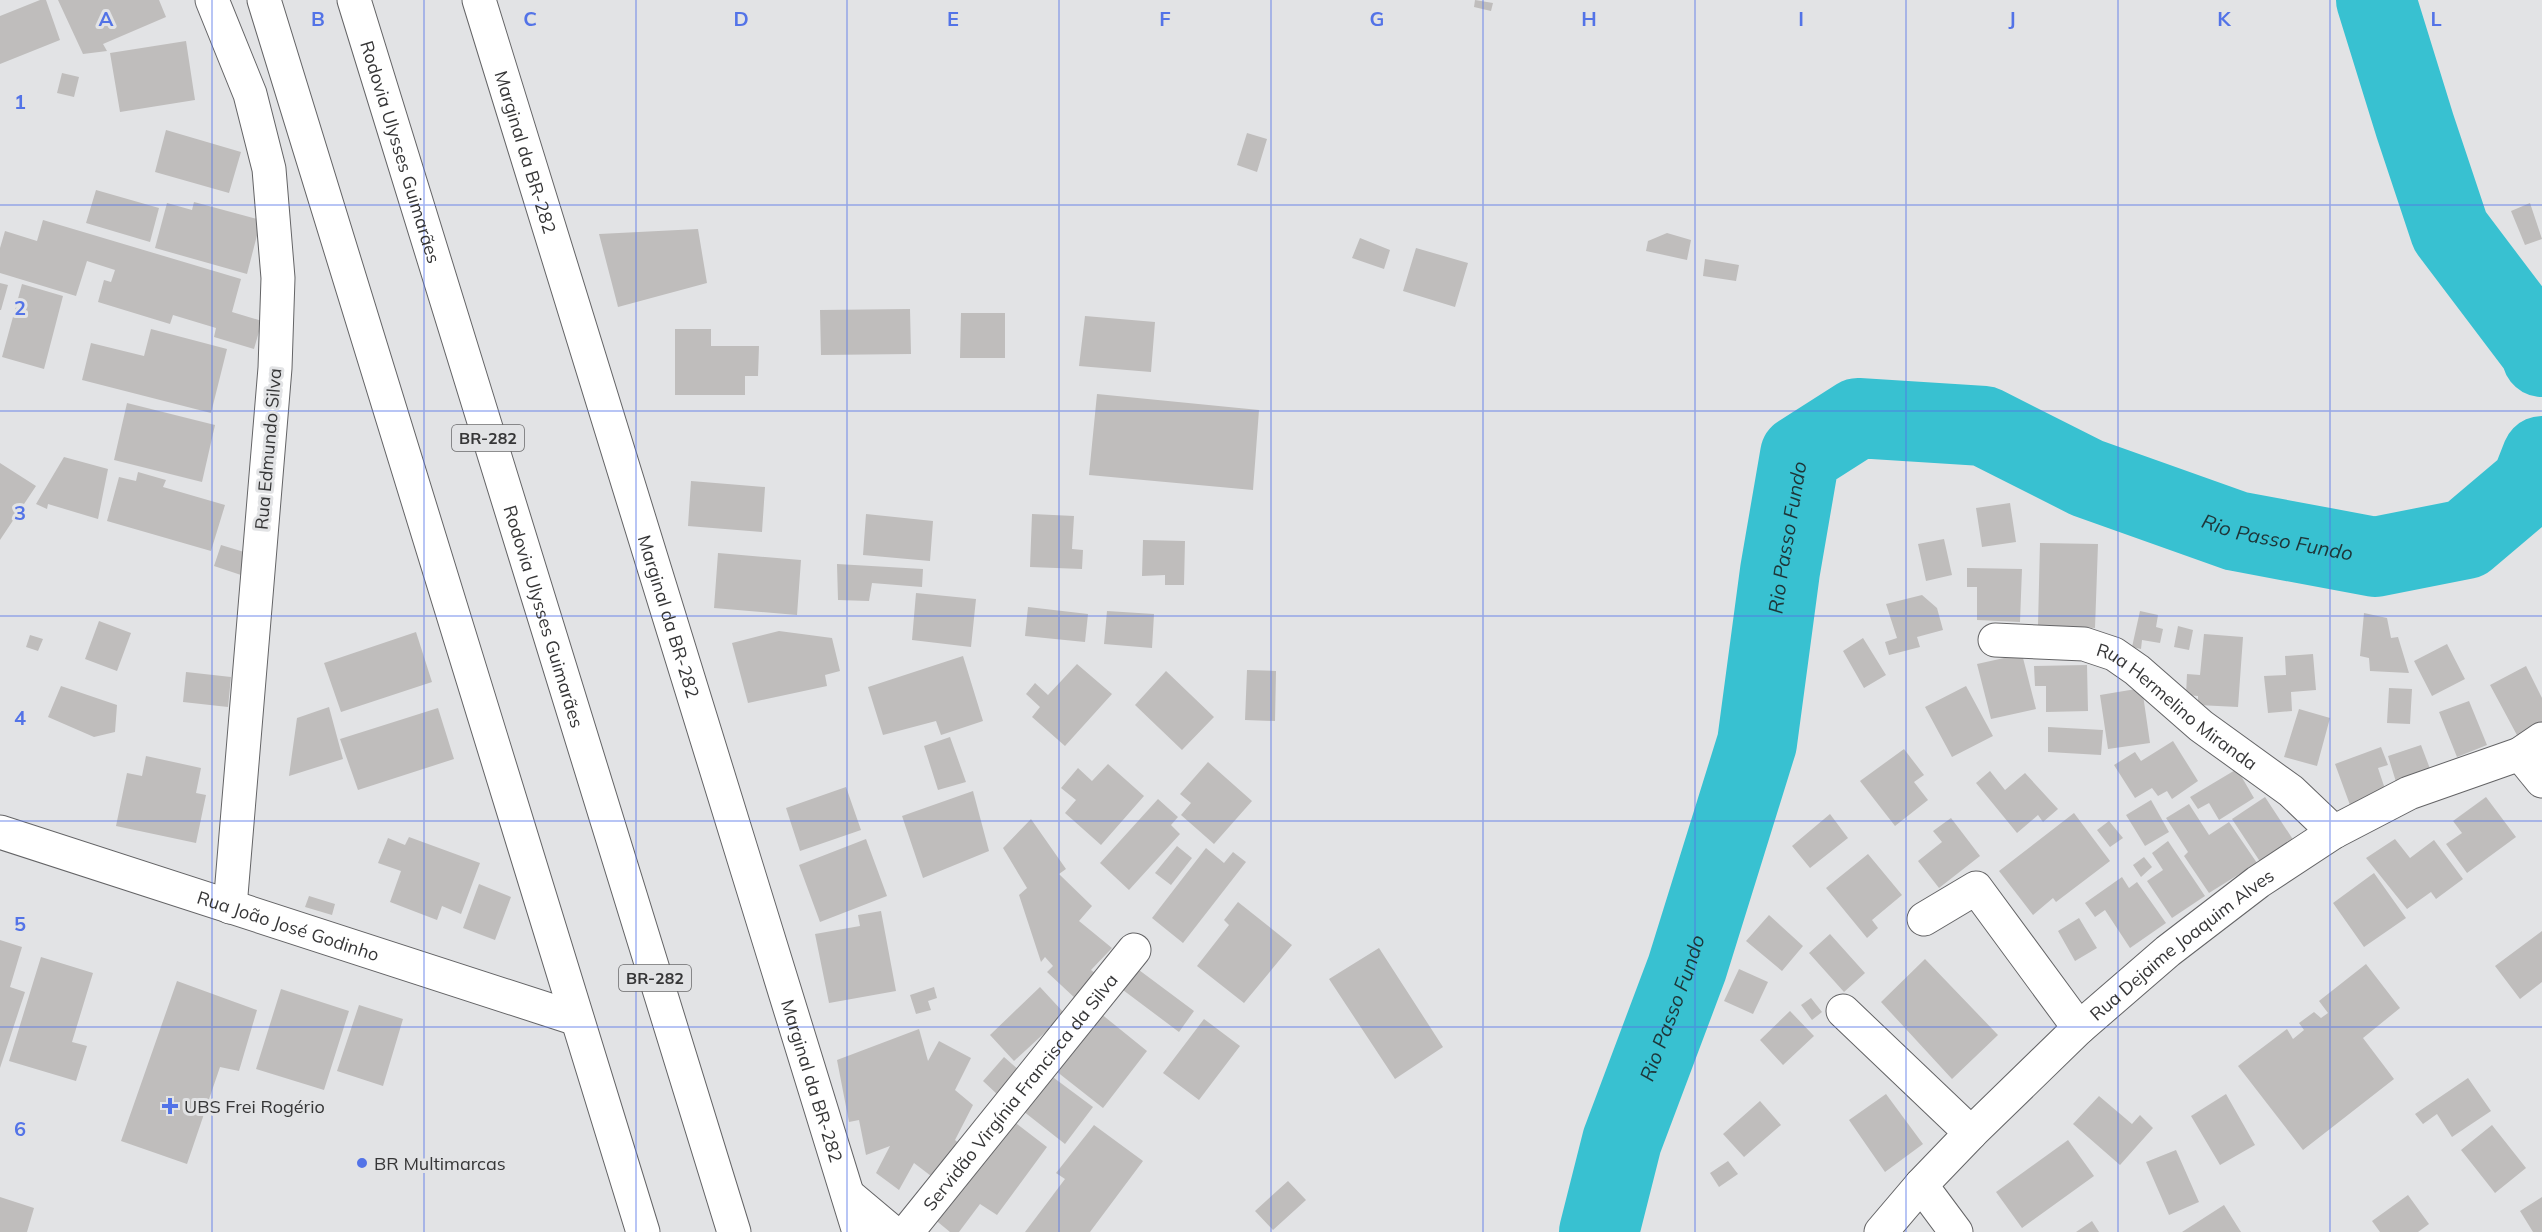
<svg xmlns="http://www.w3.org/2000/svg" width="2542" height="1232" font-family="Mulish,sans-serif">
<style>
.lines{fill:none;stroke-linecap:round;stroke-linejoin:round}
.river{stroke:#38c1d1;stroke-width:80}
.building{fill:#bfbdbc}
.minor-casing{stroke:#646466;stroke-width:35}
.major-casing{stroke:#646466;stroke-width:35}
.highway-casing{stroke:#646466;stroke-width:35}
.minor{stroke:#fff;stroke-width:33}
.major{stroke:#fff;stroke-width:33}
.highway{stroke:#fff;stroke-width:33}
.grid{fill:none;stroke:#5373e7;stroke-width:1.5;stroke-opacity:0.55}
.poi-dot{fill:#5373e7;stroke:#e2e3e5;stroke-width:2}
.labels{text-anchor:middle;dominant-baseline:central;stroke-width:6;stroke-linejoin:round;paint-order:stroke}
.shield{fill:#e2e3e5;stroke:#6a6a6b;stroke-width:1.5}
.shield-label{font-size:16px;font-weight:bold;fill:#363637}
.street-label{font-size:18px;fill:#363637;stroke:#e2e3e5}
.poi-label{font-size:18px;fill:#363637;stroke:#e2e3e5;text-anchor:start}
.water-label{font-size:20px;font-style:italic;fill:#1e3538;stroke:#e2e3e5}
.grid-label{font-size:20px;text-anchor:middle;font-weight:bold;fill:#5373e7;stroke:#e2e3e5;stroke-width:6;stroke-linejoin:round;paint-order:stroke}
</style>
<rect width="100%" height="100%" fill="#e2e3e5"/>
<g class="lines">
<g class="river">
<path d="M2376,0L2415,126L2450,231L2540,350L2542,357"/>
<path id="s1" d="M1599,1232L1622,1141L1687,968L1757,743L1780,571L1800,455L1858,418L1984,426L2087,478L2236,531L2375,557L2466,539L2531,484L2542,456"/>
</g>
</g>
<path class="building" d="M40,0H46L60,40L0,64V16Z
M58,0H159L166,17L103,44L107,51L83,54Z
M1475,0L1493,3L1491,11L1474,7Z
M186,41L195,100L120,112L110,53Z
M62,73L79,77L74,97L57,93Z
M166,130L241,152L229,193L155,172Z
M1247,133L1267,139L1257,172L1237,165Z
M96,190L159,208L150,242L86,223Z
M194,202L261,220L247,274L155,248L167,203L192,210Z
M2530,203L2542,239L2525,245L2511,211Z
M43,220L241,279L232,312L262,321L254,349L214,337L216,328L173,315L170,324L98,302L104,280L111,282L115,270L87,261L76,296L0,273V248L5,231L37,241Z
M698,229L707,283L618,307L599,234Z
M1667,233L1691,240L1687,260L1646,251L1648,241Z
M1360,238L1390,250L1384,269L1352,258Z
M1416,248L1468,263L1455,307L1403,291Z
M1705,259L1739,265L1736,281L1703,276Z
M0,283L8,285L1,310H0Z
M22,284L63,296L44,369L2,357Z
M910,309L911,354L821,355L820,310Z
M961,313H1005V358H960Z
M1085,316L1155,322L1151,372L1079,366Z
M151,329L227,349L211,413L82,380L91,343L144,356Z
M675,329H711V346H759L758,376H745V395H675Z
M1097,394L1259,410L1253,490L1089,475Z
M127,403L215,425L202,482L114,460Z
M64,457L108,469L98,519L48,504L47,509L36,504Z
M0,463L36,486L0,540Z
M138,472L166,480L163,487L225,505L211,551L107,521L119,477L136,481Z
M691,481L765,487L762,532L688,526Z
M2010,503L2016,542L1982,547L1976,508Z
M866,514L933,521L930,561L863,555Z
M1032,514L1074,516L1072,549L1083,550L1082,569L1030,567Z
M1944,539L1952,575L1926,581L1918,544Z
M1143,540L1185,541L1184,585H1165V575L1142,576Z
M2040,543L2098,544L2095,628L2038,625Z
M221,545L254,555L247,577L214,566Z
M718,553L801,560L797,615L714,608Z
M837,564L923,569L922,587L872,583L869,601L838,600Z
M1967,568L2022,569L2020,622L1977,620V587H1967Z
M916,593L976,599L971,647L912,640Z
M1922,595L1937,608L1943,630L1917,637L1920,647L1889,655L1885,642L1897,638L1886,604Z
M1028,607L1088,614L1085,642L1025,636Z
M1107,611L1154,614L1152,648L1104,644Z
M2140,611L2158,615L2156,627L2163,629L2160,643L2142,640L2141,649L2132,647Z
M2364,613L2387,618L2391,638L2398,637L2409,673L2370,671L2369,658L2360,656Z
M99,621L131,633L117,671L85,659Z
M2178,626L2193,630L2189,650L2174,647Z
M779,631L832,638L840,671L825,675L827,686L748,703L732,643Z
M416,632L432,682L341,712L324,663Z
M2204,634L2243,637L2238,707L2198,705V696L2186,695L2187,674L2200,675Z
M30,635L43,639L38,651L26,647Z
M1863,638L1886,675L1864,688L1843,651Z
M2447,644L2465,679L2432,696L2414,661Z
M2022,654L2036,709L1991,719L1977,664Z
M2313,654L2316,690L2291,692L2292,711L2268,713L2264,676L2286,675L2285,656Z
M963,656L983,721L941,735L936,721L883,735L868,687Z
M1077,664L1112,694L1065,746L1032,717L1040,707L1026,694L1035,683L1048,695Z
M2087,665L2088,711L2046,712V686H2035L2034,666Z
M2526,666L2542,698V724L2518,737L2490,685Z
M1247,670L1276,671L1275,721L1245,720Z
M1166,671L1214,717L1182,750L1135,705Z
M186,672L231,677L228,707L183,702Z
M61,686L117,705L115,732L94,737L48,717Z
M1966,686L1993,736L1952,757L1925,707Z
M2142,688L2150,743L2108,749L2100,695Z
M2389,688L2412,689L2410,724L2387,723Z
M2469,701L2487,745L2457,757L2439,712Z
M329,707L343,759L289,776L297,718Z
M438,708L454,759L358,790L340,739Z
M2299,709L2330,718L2317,766L2284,757Z
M2048,727L2103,730L2101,755L2048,752Z
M950,737L966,782L938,790L924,746Z
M2173,741L2198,781L2172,799L2167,791L2158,796L2152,788L2135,798L2114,765L2135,752L2141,761Z
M2421,745L2432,774L2397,785L2388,756Z
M2381,747L2388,765L2378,768L2386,792L2350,805L2335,764Z
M1904,749L1924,775L1914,782L1928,800L1895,826L1860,781Z
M146,756L201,768L196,793L206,795L196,843L116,826L127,773L142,776Z
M1208,762L1252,801L1214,844L1181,815L1191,803L1180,794Z
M1108,764L1144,796L1101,845L1065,813L1076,800L1061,788L1078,768L1092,781Z
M2237,769L2254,798L2219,820L2209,803L2198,809L2190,797Z
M1990,771L2005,790L2025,773L2058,809L2043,822L2038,815L2017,833L1976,783Z
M846,787L861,830L800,851L786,808Z
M973,791L989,851L923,878L902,816Z
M2265,797L2294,841L2261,863L2232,819Z
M2486,797L2516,837L2467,873L2446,844L2462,833L2453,821Z
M1158,799L1178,817L1171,825L1180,834L1129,890L1100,863Z
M2151,800L2169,832L2145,846L2126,815Z
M2189,804L2209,835L2229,822L2257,863L2209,893L2184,856L2188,852L2166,818Z
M2074,813L2110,861L2056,902L2053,898L2033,915L1999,871Z
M1830,814L1848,838L1810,868L1792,846Z
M1951,818L1980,856L1939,888L1918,861L1942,842L1933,831Z
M1031,819L1066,869L1059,874L1092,906L1079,921L1112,948L1091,970L1099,976L1076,999L1047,972L1053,966L1045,957L1041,962L1019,895L1027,888L1003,848Z
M2109,821L2123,838L2110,847L2097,830Z
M409,837L480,863L461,914L442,906L437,920L390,902L401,871L378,863L388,838L405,845Z
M866,839L887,896L820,922L799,865Z
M2395,839L2410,858L2434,840L2463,879L2436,899L2431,892L2407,909L2366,858Z
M2168,841L2205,896L2172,918L2147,881L2163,870L2152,853Z
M1177,846L1192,858L1171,885L1155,873Z
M1206,848L1224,863L1233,852L1246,862L1183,943L1152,918Z
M1868,854L1902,895L1872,920L1878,928L1867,938L1826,888Z
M2144,857L2152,867L2141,877L2133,865Z
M2374,873L2406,918L2364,947L2333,903Z
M2122,877L2129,888L2137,882L2166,923L2130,948L2105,910L2095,917L2085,903Z
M479,884L511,897L495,940L463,928Z
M309,896L335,904L332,915L305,907Z
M1238,902L1292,945L1244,1003L1197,966L1229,925L1224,920Z
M881,911L896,991L829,1003L815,934L860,926L858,915Z
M1769,915L1803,946L1782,971L1746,941Z
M2079,918L2097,948L2075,961L2058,931Z
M2542,931V982L2520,999L2495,966Z
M1830,934L1865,973L1844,992L1809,953Z
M0,940L22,947L10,987L25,992L0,1068Z
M1379,948L1443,1047L1395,1079L1329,979Z
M41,957L93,973L72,1042L87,1046L76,1081L9,1061Z
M1925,959L1998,1035L1952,1079L1881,1002Z
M2366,964L2400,1008L2363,1038L2394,1079L2303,1150L2238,1066L2287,1029L2293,1039L2304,1030L2299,1023L2314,1012L2321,1018L2328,1013L2319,1001Z
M1739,969L1768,982L1753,1014L1724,1001Z
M1139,970L1194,1011L1179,1032L1123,990Z
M177,981L257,1010L239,1071L220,1067L187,1164L121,1141Z
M934,987L937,998L928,1001L931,1010L916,1014L910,995Z
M1040,987L1065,1014L1014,1061L990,1035Z
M281,989L349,1011L324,1090L256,1069Z
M1811,998L1822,1012L1812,1020L1801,1005Z
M359,1005L403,1019L383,1086L337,1071Z
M1790,1011L1814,1036L1783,1065L1760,1040Z
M1100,1013L1147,1051L1103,1108L1056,1071Z
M1204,1019L1240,1046L1199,1100L1163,1073Z
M919,1029L928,1061L939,1041L971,1058L955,1090L973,1105L955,1140L962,1146L935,1179L914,1163L899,1190L876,1173L890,1146L866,1155L859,1120L849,1122L837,1060Z
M1004,1057L1020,1071L998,1095L983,1081Z
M1050,1075L1093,1107L1065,1144L1023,1111Z
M2468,1078L2491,1111L2452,1137L2437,1114L2423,1124L2415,1114Z
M1886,1094L1923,1144L1885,1172L1849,1120Z
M2226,1094L2255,1145L2220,1165L2191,1116Z
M2099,1096L2132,1124L2140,1115L2153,1128L2120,1165L2073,1124Z
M1760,1101L1781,1125L1744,1157L1723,1134Z
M1008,1117L1047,1147L997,1215L980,1204L959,1232H950L933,1218Z
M1094,1125L1143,1161L1090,1232H1025L1065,1179L1056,1173Z
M2492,1125L2526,1168L2495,1193L2461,1150Z
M2068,1140L2094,1176L2022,1228L1996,1192Z
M2176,1150L2199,1202L2169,1215L2146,1162Z
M1728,1161L1738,1174L1719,1187L1710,1173Z
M1288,1181L1306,1200L1273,1230L1255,1211Z
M2408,1195L2429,1224L2418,1232H2380L2372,1221Z
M0,1197L34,1208L27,1232H0Z
M2542,1197V1232H2533L2520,1211Z
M2224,1205L2241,1232H2182Z
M2092,1221L2099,1232H2076Z"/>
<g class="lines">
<g class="minor-casing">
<g id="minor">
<path d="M212,0L250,94L269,169L278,278L275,368L230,907"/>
<path id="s2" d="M1995,640L2084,644L2114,654L2137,670L2201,726L2291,791L2334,832"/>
<path d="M2520,754L2542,781"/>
<path id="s3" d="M0,832L577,1019"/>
<path d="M1924,919L1976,888L2079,1028"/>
<path d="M1843,1011L1971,1133"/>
<path d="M1921,1185L1956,1232"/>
<path d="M848,1195L892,1232"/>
<path id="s4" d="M907,1232L1134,950"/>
<path id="s5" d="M1881,1232L1921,1185L1971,1133L2079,1028L2168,951L2258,882L2334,832L2409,793L2520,754L2542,739"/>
</g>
</g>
<g class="major-casing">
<g id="major">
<path d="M264,0L643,1232"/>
<path id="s6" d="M479,0L859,1232"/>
</g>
</g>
<g class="highway-casing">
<g id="highway">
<path id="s7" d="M354,0L734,1232"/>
</g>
</g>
<use href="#minor" class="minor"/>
<use href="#major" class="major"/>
<use href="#highway" class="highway"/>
</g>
<path class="grid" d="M212,0V1232M424,0V1232M636,0V1232M847,0V1232M1059,0V1232M1271,0V1232M1483,0V1232M1695,0V1232M1906,0V1232M2118,0V1232M2330,0V1232M0,205H2542M0,411H2542M0,616H2542M0,821H2542M0,1027H2542"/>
<g class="poi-dot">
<path d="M167 1097h6v6h6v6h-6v6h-6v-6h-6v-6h6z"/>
<circle cx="362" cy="1163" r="6"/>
</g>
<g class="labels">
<g class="shield">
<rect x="452" y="425" width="72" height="26" rx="4.5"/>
<rect x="619" y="965" width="72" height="26" rx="4.5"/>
</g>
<g class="shield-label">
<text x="488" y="438">BR-282</text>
<text x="655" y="978">BR-282</text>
</g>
<g class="street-label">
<text stroke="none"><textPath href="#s7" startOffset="159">Rodovia Ulysses Guimarães</textPath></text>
<text stroke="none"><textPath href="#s6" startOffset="159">Marginal da BR-282</textPath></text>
<text transform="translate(268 449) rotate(-85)">Rua Edmundo Silva</text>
<text stroke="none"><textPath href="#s7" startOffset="645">Rodovia Ulysses Guimarães</textPath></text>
<text stroke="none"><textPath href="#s6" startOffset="645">Marginal da BR-282</textPath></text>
<text stroke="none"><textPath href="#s2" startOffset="202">Rua Hermelino Miranda</textPath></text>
<text stroke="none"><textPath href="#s3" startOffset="303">Rua João José Godinho</textPath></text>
<text stroke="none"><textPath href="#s5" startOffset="417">Rua Dejaime Joaquim Alves</textPath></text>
<text stroke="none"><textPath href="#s6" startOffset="1131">Marginal da BR-282</textPath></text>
<text stroke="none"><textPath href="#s4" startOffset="180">Servidão Virgínia Francisca da Silva</textPath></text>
</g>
<g class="poi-label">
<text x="184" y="1106">UBS Frei Rogério</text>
<text x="374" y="1163">BR Multimarcas</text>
</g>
<g class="water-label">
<text stroke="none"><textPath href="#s1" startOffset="1316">Rio Passo Fundo</textPath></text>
<text stroke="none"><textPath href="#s1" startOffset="722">Rio Passo Fundo</textPath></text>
<text stroke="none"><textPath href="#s1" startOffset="236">Rio Passo Fundo</textPath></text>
</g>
</g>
<g class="grid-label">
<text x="106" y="26">A</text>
<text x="318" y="26">B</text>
<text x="530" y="26">C</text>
<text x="741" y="26">D</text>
<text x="953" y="26">E</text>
<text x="1165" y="26">F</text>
<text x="1377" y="26">G</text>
<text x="1589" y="26">H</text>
<text x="1801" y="26">I</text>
<text x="2012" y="26">J</text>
<text x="2224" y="26">K</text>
<text x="2436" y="26">L</text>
<text x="20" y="109">1</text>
<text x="20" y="315">2</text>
<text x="20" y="520">3</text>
<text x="20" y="725">4</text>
<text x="20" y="931">5</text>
<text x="20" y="1136">6</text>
</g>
</svg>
